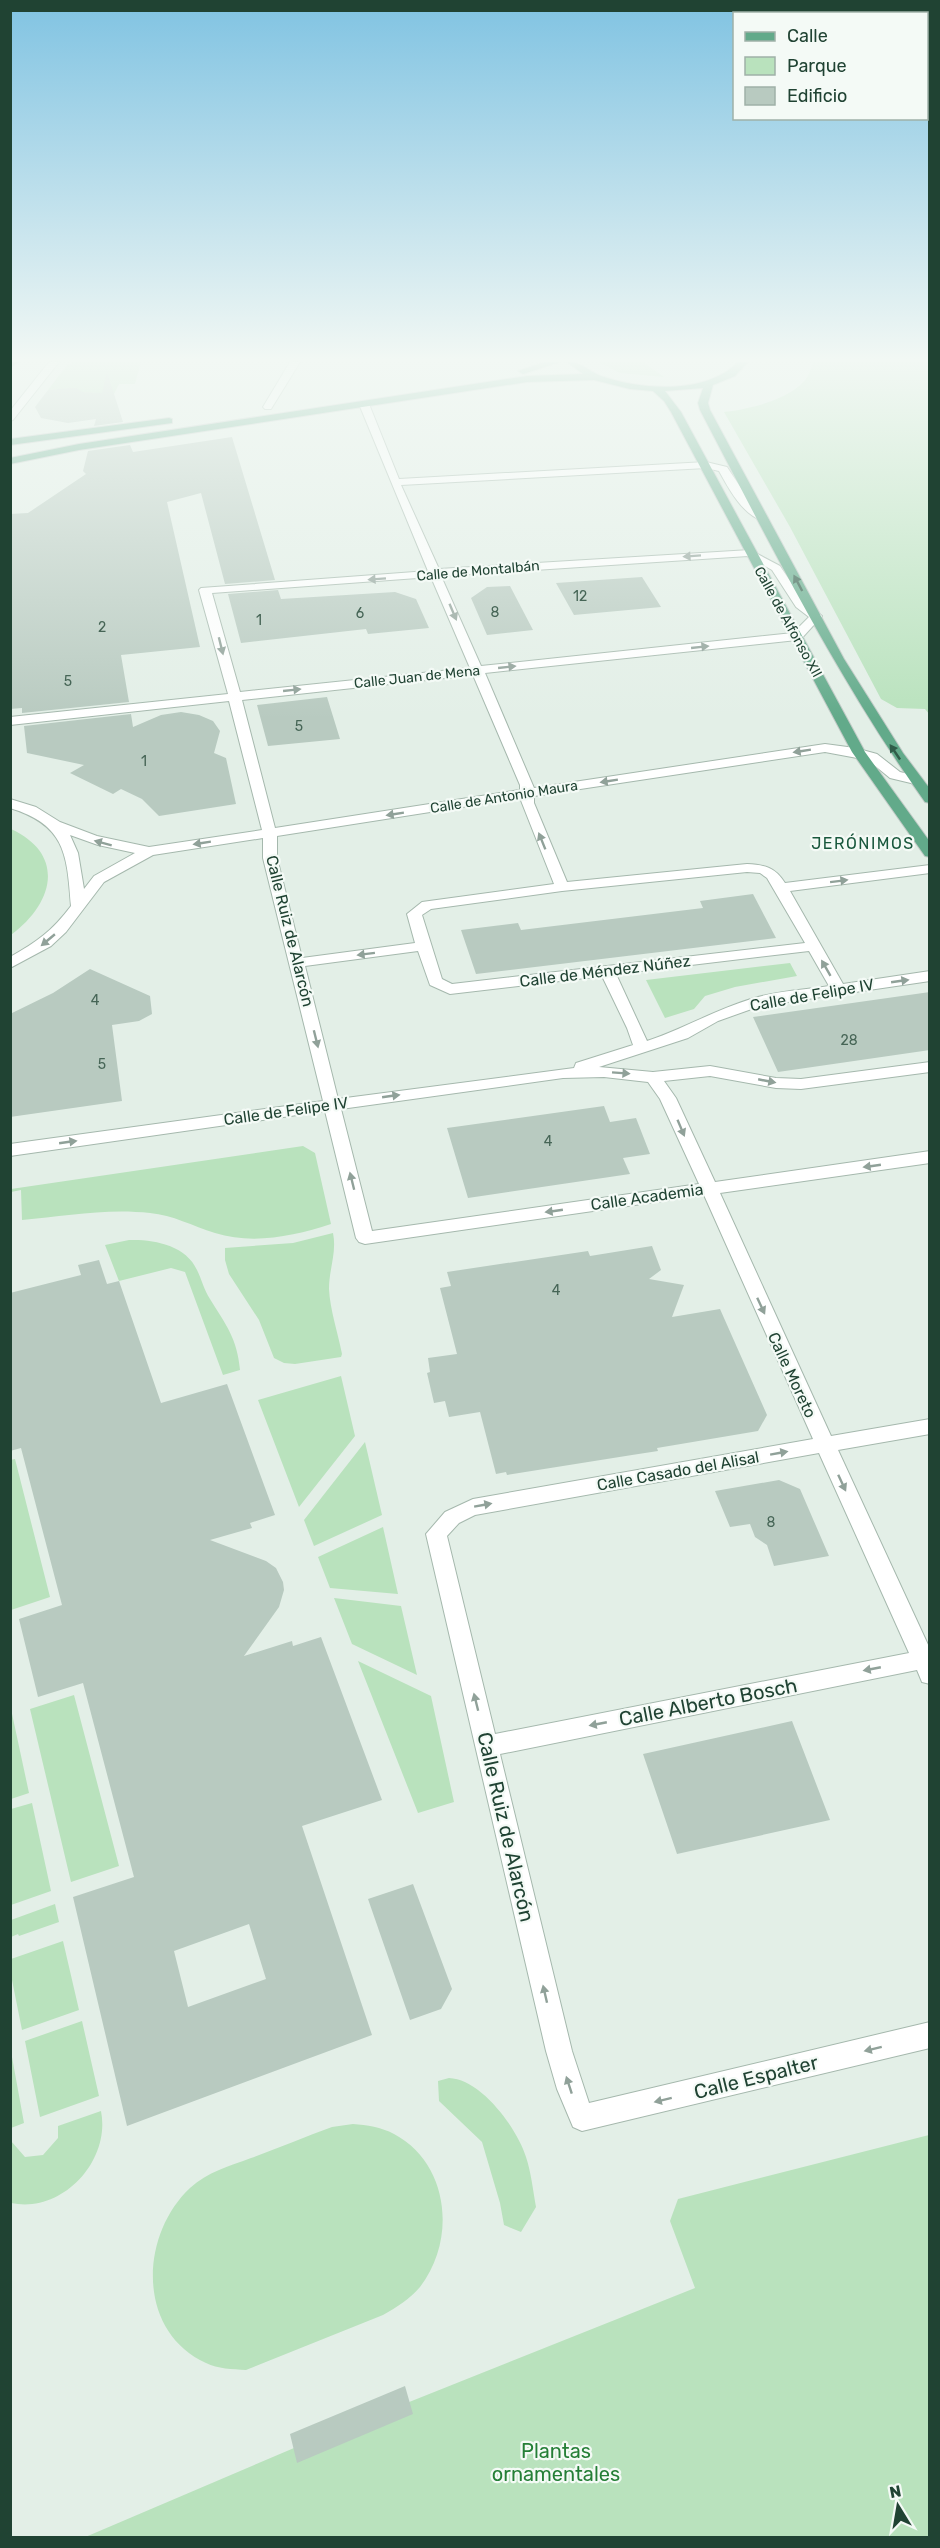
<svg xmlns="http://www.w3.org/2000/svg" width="940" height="2548" font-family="Rubik,sans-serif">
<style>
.green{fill:#b9e2bd}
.building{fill:#b8cac0;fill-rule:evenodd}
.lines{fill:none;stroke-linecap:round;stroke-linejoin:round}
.minor-casing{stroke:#a5b8ad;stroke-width:2}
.major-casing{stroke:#c1cac6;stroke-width:2}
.highway-casing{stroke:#c1cac6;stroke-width:2}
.minor{fill:#fff;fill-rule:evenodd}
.major{fill:#62aa8a;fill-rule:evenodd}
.highway{fill:#287356;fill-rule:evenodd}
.oneway{fill:#90a199}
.oneway2{fill:#305d49}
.labels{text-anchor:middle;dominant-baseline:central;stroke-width:4.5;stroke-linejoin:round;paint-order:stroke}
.far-street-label{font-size:14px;fill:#204333;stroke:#f4faf6}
.number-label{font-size:14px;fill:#466556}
.far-quarter-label{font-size:16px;letter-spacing:1.5px;fill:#19583d;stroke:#f4faf6}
.street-label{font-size:16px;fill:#204333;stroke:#f4faf6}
.near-street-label{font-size:20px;fill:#204333;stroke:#f4faf6}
.near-park-label{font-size:20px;fill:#257f37;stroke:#f4faf6}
</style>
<rect width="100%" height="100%" fill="#e3efe7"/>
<path class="green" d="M76,362H141L135,384H119L114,394L80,392L77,388L48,390L67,365Z
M599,362H643L664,377L620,373Z
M812,362H929V714L925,709L897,708L881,699L790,527L724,412C751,409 811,396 812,362Z
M11,829C67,855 53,904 11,935Z
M790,963L797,976L735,987L705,996L694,1009L665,1018L646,980Z
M303,1146L315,1153L331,1224C294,1236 253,1245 215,1233C192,1226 173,1215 150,1213C108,1208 64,1216 22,1220L21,1190L11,1192V1189Z
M333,1233C337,1252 329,1269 329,1289C330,1310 338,1333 342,1354L341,1357L295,1364L284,1363L274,1358L259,1320L229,1274L225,1260V1248L293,1243Z
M129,1240C153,1239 186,1245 197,1270C202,1280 204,1290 210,1299C226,1325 237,1338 240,1370L223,1375L185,1272L171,1268L119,1281L105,1245Z
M341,1376L355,1436L299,1507L258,1400Z
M365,1442L382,1515L314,1546L304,1520Z
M15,1459L50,1597L11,1610L10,1460Z
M383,1527L398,1594L330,1588L318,1557Z
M334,1598L401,1606L417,1675L352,1644Z
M358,1661L431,1696L454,1802L418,1813Z
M74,1695L119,1866L71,1882L30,1709Z
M11,1709L29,1793L11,1799H10Z
M32,1803L51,1891L11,1905V1809Z
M55,1904L59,1922L19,1936L18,1934L11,1937V1920Z
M63,1941L79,2010L22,2030L11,1975V1959Z
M82,2021L99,2096L40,2117L25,2041Z
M10,2046L24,2123L11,2128H10Z
M449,2078C481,2079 517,2128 526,2157C531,2172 533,2190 536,2207L521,2232L504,2225L500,2203L482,2142L439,2101L438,2081Z
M101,2111C111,2161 62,2214 11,2203V2141L25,2157L43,2155L58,2138V2126Z
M353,2124C367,2125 381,2127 394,2134C449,2163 457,2239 420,2287C410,2299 397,2307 383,2315L246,2370C232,2369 218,2369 206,2363C136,2331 140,2235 190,2188C207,2172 230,2166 251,2158C278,2148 305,2137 332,2127Z
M929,2135V2537L83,2538L294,2448L695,2288L670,2221L678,2199Z"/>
<path class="building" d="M107,372L123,422L94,426L96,419L68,423L41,418L35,407L48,390L70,388H77L82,392L102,393Z
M232,437L275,580L225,584L201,493L167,502L200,647L121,655L129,702L22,713V708L10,709V514L28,513L86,474L83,471L88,451L130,445L133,452Z
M642,577L661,607L574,615L556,583Z
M510,586L533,630L487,635L471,598L487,587Z
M278,590L281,599L395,592L416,599L429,628L368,634L366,629L241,643L228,594Z
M327,697L340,739L268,746L257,705Z
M181,712L199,715L213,721L220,731L214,753L226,758L236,804L159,816L142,799L121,789L113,794L70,773L84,765L27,753L24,726L131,714L133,727L161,715Z
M753,894L776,938L476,974L461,930L518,923L521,930L703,908L700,901Z
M90,969L150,996L152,1014L139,1021L112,1025L122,1101L10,1117V1014L53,993Z
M930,992V1050L778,1072L753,1017Z
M604,1106L610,1122L636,1118L650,1154L623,1158L630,1174L468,1198L447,1128Z
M652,1246L661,1270L649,1279L684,1285L672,1317L720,1309L767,1415L758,1431L657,1448L658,1451L632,1455L507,1475L506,1472L496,1474L480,1412L449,1417L445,1401L434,1403L427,1373L430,1372L428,1358L457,1354L440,1288L451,1286L447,1272L588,1251L590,1256Z
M99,1260L107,1284L119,1281L161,1403L227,1384L275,1515L250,1523L252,1528L210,1540L266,1561L276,1568L283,1582L284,1590L279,1607L244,1656L292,1641L293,1646L321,1637L382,1800L302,1826L372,2035L127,2126L73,1897L134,1877L83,1683L38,1697L19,1619L62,1605L21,1448L10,1451V1293L81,1275L78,1265ZM249,1924L266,1979L188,2007L174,1951Z
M779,1480L800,1489L829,1556L774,1566L767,1545L755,1537L750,1524L730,1527L715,1491Z
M792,1721L830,1820L677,1854L643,1754Z
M413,1884L452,1989L441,2009L410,2020L368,1899Z
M405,2386L413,2414L297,2463L290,2434Z"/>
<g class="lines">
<g class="minor-casing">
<path id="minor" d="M49,362H59L13,420L10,421V411Z
M290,362H300L271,409H265L263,407Z
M364,401L369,404L399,479L706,462L727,467L749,500L768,518L763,521C742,514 729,489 719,471L706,468L401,485L439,569L750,550L780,566L804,602L822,616L801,639L797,640L485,673L534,788L825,744L855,748L877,754L900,772L920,777L922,780L915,784L890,778L868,760L825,752L534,796V803L567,882L747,864C765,865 775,867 785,883L930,865V873L790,891L843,984L930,971V981L760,1006L718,1021L688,1038L599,1067L653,1072L710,1066L776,1078L801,1079L930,1062V1072L801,1089L776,1088L710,1076L664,1081L676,1098L715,1182L930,1151V1163L720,1193L831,1436L930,1419V1434L838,1450L930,1649V1684L922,1682L917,1670L500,1754L572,2051L589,2103L930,2022V2048L582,2131L573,2127L557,2089L546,2051L426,1534L445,1512L473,1499L813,1439L704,1195L365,1244L359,1242L356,1238L325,1111L10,1156V1144L323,1101L263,858V838L153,855L104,882L66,932L51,946L10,968V957C37,942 52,931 71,906C67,855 66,825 10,808V799L36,807L60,822L97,836L149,847L262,830L229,701L10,725V717L228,694L199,590L201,588L428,571L359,404ZM748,556L772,570L796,607L809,617L793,633L481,666L441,576ZM431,577L470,668L240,692L212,593ZM473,675L520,785V790L275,828L242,700ZM520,798L554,884L422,902L407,914L415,943L302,958L277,858V836ZM70,835L98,845L135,853L94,876L84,889L78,853ZM747,872L760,873L767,878L805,943L452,984L442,979L422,915L431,909L562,891ZM418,951L430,985L450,994L602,976L627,1028L633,1045L576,1063L574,1068L338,1099L305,966ZM809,951L829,986C804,990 775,991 751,999C715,1010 683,1029 647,1041L616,974ZM604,1077L648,1082L660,1099L699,1184L372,1231L341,1109L563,1078ZM819,1453L909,1653L495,1734L447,1536L459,1523L475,1515Z"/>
</g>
<g class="major-casing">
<path id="major" d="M545,362H560L523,374L518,371Z
M567,362C581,361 588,371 601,376C641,390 706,395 738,362H748L735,376L713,385L708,403L710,410L844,659L903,753L930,789V803L925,802C837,678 770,544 700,410L698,403L703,388L665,391L681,412L865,752L930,842V857L925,856L852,752L671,412L664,401L653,391L630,389L594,380L527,382L79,450L10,464V458L79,444L527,376L583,374Z
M169,418L172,419V423L10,445V439Z"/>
</g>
<g class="highway-casing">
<path id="highway" d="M10,362H18L10,368Z"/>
</g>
<use href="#minor" class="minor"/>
<use href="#major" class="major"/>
<use href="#highway" class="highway"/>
</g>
<defs><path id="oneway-solid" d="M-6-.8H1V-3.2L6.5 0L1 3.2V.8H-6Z" transform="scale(1.5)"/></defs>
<g class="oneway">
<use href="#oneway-solid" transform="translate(692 556) rotate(176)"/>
<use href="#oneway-solid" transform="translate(377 579) rotate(176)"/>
<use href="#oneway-solid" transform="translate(453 612) rotate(67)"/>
<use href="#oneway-solid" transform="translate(221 646) rotate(76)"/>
<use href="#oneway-solid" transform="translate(700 647) rotate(-6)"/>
<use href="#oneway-solid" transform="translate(507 667) rotate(-6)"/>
<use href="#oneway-solid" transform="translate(292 690) rotate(-6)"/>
<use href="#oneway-solid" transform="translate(802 751) rotate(171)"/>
<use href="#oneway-solid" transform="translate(609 781) rotate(171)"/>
<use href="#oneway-solid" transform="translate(395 814) rotate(171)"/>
<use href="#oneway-solid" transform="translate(542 841) rotate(-112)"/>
<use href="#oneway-solid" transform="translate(103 843) rotate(-165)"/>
<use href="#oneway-solid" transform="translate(202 843) rotate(171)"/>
<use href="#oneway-solid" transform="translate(839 881) rotate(-7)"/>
<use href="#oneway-solid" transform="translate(48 940) rotate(140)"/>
<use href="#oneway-solid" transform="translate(366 954) rotate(173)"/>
<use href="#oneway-solid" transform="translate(826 968) rotate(-120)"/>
<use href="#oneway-solid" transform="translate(900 981) rotate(-8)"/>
<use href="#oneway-solid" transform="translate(316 1039) rotate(76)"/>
<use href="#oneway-solid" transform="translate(621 1073) rotate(4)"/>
<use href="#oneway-solid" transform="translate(767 1081) rotate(11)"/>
<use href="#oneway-solid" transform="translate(391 1096) rotate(-8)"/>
<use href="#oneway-solid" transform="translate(681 1128) rotate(67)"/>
<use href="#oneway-solid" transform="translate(68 1142) rotate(-8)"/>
<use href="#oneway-solid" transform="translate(872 1166) rotate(172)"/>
<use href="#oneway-solid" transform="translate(352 1181) rotate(-104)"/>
<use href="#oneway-solid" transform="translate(554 1211) rotate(172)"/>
<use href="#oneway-solid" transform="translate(761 1306) rotate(65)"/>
<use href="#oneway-solid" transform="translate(779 1453) rotate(-10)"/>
<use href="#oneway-solid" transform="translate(842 1483) rotate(65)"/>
<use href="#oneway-solid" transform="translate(483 1505) rotate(-10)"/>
<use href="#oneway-solid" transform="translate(872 1669) rotate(169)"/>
<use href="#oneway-solid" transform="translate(476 1702) rotate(-104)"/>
<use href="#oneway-solid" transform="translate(598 1724) rotate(169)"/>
<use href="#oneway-solid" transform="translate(545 1994) rotate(-103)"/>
<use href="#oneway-solid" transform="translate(873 2049) rotate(166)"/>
<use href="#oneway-solid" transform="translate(569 2085) rotate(-108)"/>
<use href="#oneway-solid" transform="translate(663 2100) rotate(166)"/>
</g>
<g class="oneway2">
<use href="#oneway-solid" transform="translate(798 583) rotate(-118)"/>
<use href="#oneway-solid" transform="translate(895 752) rotate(-124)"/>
</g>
<linearGradient id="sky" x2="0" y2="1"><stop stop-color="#80c3e2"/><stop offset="0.5" stop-color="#f2f8f4"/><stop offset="1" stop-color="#f2f8f4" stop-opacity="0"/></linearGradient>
<rect width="940" height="719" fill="url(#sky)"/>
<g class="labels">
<g class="far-street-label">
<text transform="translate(478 571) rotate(-5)">Calle de Montalbán</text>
<text transform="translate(788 622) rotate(61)">Calle de Alfonso XII</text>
<text transform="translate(417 677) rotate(-6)">Calle Juan de Mena</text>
<text transform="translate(504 797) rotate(-9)">Calle de Antonio Maura</text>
</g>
<g class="number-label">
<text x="580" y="596">12</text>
<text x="495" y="612">8</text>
<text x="360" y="613">6</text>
<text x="259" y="620">1</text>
<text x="102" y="627">2</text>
<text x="68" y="681">5</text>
<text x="299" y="726">5</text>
<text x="144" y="761">1</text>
<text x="95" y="1000">4</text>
<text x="849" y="1040">28</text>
<text x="102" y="1064">5</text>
<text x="548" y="1141">4</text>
<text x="556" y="1290">4</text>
<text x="771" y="1522">8</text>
</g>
<g class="far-quarter-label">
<text x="863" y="843">JERÓNIMOS</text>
</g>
<g class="street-label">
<text transform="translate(290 931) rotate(76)">Calle Ruiz de Alarcón</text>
<text transform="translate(605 971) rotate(-7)">Calle de Méndez Núñez</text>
<text transform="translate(812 995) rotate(-10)">Calle de Felipe IV</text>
<text transform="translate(286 1111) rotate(-8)">Calle de Felipe IV</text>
<text transform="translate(647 1197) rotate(-8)">Calle Academia</text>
<text transform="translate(792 1375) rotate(65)">Calle Moreto</text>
<text transform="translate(678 1471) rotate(-10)">Calle Casado del Alisal</text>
</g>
<g class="near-street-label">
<text transform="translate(708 1702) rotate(-11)">Calle Alberto Bosch</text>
<text transform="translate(506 1827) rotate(77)">Calle Ruiz de Alarcón</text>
<text transform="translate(756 2077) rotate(-14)">Calle Espalter</text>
</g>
<g class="near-park-label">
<text x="556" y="2451">Plantas<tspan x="556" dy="23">ornamentales</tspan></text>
</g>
</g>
<rect width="940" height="2548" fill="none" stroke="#204333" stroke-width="24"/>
<rect x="733" y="12" width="195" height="108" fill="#f4faf6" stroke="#9fb1a8" stroke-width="1.5"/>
<rect x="745" y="32" width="30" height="9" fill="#62aa8a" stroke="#9fb1a8" stroke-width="1.5"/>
<text x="787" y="42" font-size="18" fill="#204333">Calle</text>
<rect x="745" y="57" width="30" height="18" fill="#b9e2bd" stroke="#9fb1a8" stroke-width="1.5"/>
<text x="787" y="72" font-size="18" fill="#204333">Parque</text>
<rect x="745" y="87" width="30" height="18" fill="#b8cac0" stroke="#9fb1a8" stroke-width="1.5"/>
<text x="787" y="102" font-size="18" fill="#204333">Edificio</text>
<g transform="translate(898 2506) rotate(349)" stroke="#f4faf6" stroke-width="4.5" paint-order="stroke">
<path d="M0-4.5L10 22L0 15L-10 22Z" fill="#204333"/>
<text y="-9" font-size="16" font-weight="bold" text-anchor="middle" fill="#204333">N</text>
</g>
</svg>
